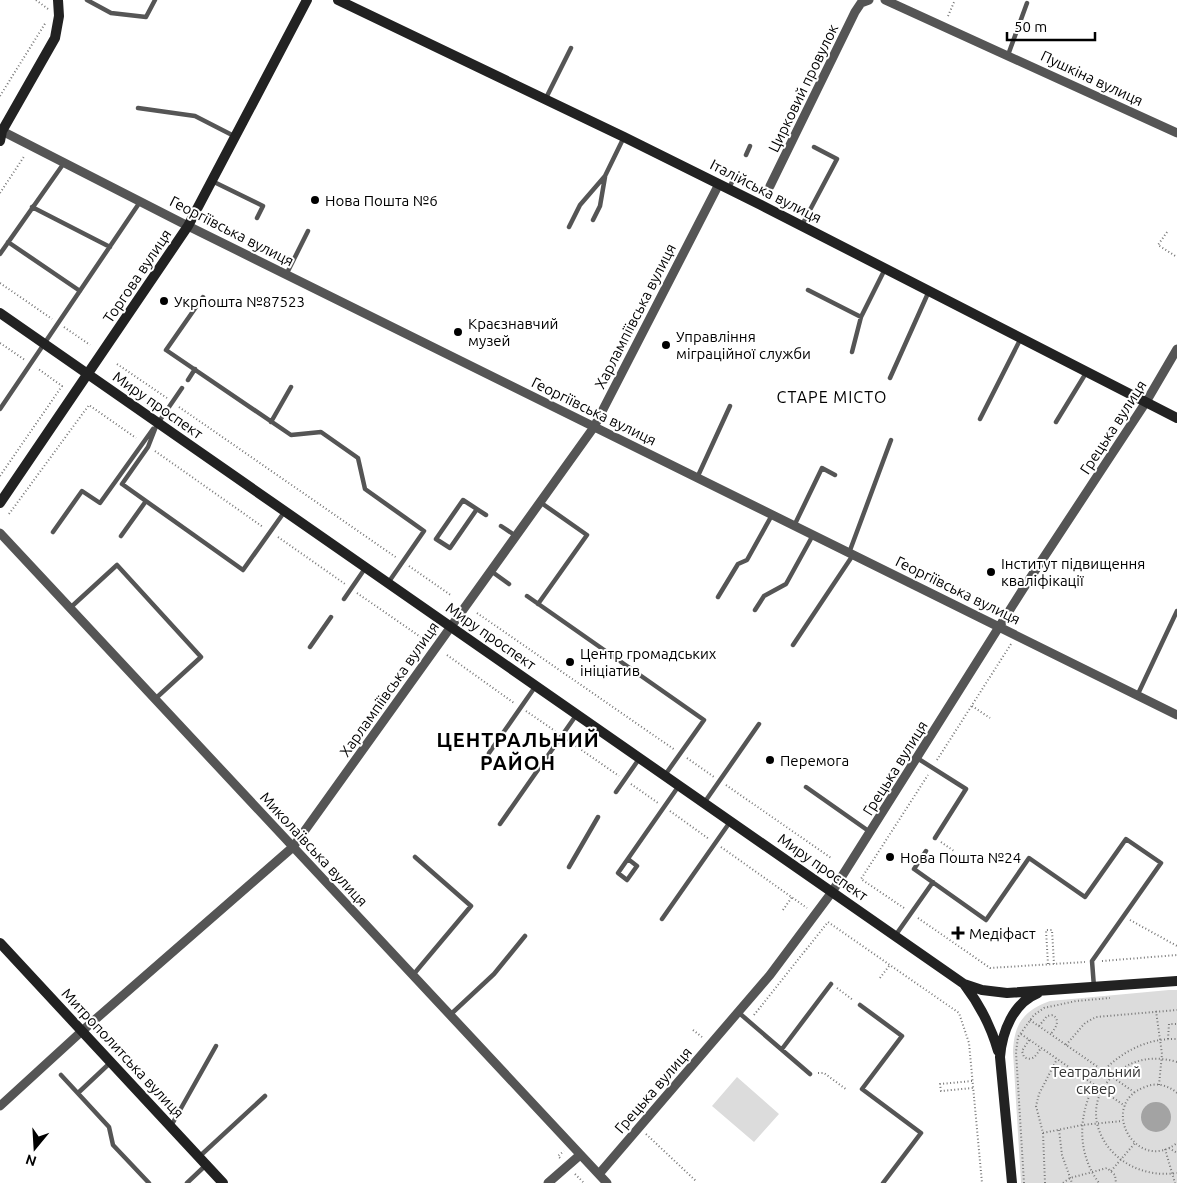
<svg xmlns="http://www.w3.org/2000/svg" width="1177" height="1183" font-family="Ubuntu,sans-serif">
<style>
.green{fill:#dcdcdc}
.water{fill:#a3a3a3}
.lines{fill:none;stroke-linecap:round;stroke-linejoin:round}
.path{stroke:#777;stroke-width:2;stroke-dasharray:1 2.5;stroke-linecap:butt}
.lane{stroke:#555;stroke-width:4.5}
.street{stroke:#555;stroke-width:9}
.secondary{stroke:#222;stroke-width:10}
.poi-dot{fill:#000;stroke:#fff;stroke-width:2}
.labels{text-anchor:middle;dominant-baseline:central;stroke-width:4;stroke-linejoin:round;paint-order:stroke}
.street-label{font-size:15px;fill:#000;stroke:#fff}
.poi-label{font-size:15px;fill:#000;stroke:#fff;text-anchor:start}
.park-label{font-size:15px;fill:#333;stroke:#fff}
.neighbourhood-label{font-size:16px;letter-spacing:1px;fill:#000;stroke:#fff}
.district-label{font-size:20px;font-weight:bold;letter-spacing:1px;fill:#000;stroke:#fff}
</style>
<rect width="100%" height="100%" fill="#fff"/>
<path class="green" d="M1169,990H1177V1183H1021L1013,1052C1014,1024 1023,1011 1050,1001Z
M737,1077L779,1114L754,1142L712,1106Z"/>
<path class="water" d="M1141 1117a15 15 0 1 1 30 0a15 15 0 1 1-30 0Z"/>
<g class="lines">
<path class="path" d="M36,0L48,9
M948,16L955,0
M0,96L46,22
M0,193L25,155
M1167,232L1158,245L1177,257
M0,283L52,319
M64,327L90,345
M0,343L25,360
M117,364L167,398
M179,407L397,558
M155,451L263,527
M0,476L62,386L37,368
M9,514L89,405L136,438
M278,537L345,584
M409,566L452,596
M357,593L422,638
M477,613L675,750
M447,655L514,703
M972,706L990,718
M526,711L555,731
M567,740L619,776
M687,758L714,777
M937,760L1011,644
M631,784L658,803
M726,785L831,858
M670,811L709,839
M941,842L954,851
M721,847L807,908
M904,908L861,879L928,775
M783,910L792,897
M918,918L990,968L1085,962
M1130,920L1177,946
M1102,961L1177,955
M1048,964L1046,930H1052L1054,964
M880,978L889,966
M837,988L853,1000
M1156,1011L1162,1054L1159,1085
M754,1015L828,922L959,1013L969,1043L982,1183
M1030,1020L1134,1092
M1039,1026L1047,1016L1053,1015C1061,1021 1055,1028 1051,1034
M693,1030L702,1037
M1021,1034L1125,1106
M1168,1039L1169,1024H1177
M1029,1040L1022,1051L1024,1057C1033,1062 1036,1055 1041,1048
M1066,1045L1085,1023L1096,1017L1177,1010
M1177,1062C1160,1057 1141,1057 1125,1067C1064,1104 1108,1183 1177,1173
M1103,1071C1123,1051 1148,1038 1177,1039
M818,1073H824L847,1090
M664,1081L676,1067
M972,1081L940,1084L941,1091L973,1088
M1094,1085C1078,1117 1077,1153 1099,1183
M1177,1093C1168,1085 1156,1082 1145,1087C1097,1104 1136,1175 1177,1143
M1059,1130L1062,1155L1072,1183
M1043,1133L1082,1125L1122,1121
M646,1134L697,1182
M1169,1148L1177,1153
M1165,1149L1175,1183
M560,1158L558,1156L564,1151
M1111,1171L1135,1143
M575,1174L584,1183
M1024,1183L1016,1052L1018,1037L1034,1015L1044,1008L1076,1001L1110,998
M1045,1183L1043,1133L1036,1106L1039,1094L1057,1059
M1063,1183L1070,1178L1107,1168L1115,1175L1116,1183"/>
<path class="lane" d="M87,0L111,13L146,17L155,0
M1008,55L1027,3
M546,98L571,48
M138,108L195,116L234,136
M746,155L750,146
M212,181L263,206L257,218
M729,188L735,176
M32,207L110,247
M593,220L600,206L605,177
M802,225L837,159L814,147
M569,227L580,205L605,176L624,137
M8,242L80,291
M0,254L64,163
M286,275L308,231
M808,290L861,317
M203,297L166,350L291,435L321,432L358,458L365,489L424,531L388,583
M852,352L861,317L885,269
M890,378L929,291
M188,380L195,369
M0,409L140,202
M980,419L1021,338
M271,422L291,387
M1056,422L1086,373
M158,423L182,388
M157,424L148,447L122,484L243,570L285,511
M697,478L730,406
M477,509L450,548L436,539L463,500L486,515
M501,526L516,536
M794,526L822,468L835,475
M53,532L82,491L100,503L153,429
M121,536L146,501
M849,553L891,440
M491,571L509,584
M527,596L704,720L665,775
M718,597L738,564L747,560L772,515
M344,599L366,567
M538,604L587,535L540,502
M70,608L117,565L201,657L155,699
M755,610L764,596L786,584L813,535
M793,645L853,555
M310,647L331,617
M1137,696L1177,611
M489,753L535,687
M917,758L966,789L935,838
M806,787L870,832
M616,792L639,759
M704,803L759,724
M500,824L577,714
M926,851L914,869L986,920L1029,858L1085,897L1126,839L1161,863L1092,961L1094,987
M628,859L637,866L627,880L618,873L678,787
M569,867L598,817
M662,919L730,822
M895,936L933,882
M413,975L471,906L415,857
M860,1005L902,1036L862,1089L921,1133L883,1183
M738,1012L810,1074
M450,1015L494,974L525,936
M782,1049L831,984
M61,1075L109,1127L113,1145L149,1183
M78,1093L111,1062
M171,1126L216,1046
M200,1156L265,1096
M187,1183L206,1165"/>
<path class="street" d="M885,0L1177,133
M2,131L188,226L1177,715
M770,186L855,12L861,3L869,0
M0,533L607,1183
M0,1106L82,1031L293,847L594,427L719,184
M599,1174L770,975L832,892L1023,589L1146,402L1177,349
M548,1183L580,1155"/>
<path class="secondary" d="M338,0L624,137L761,205L1177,418
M0,141L2,131L55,38L59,16L58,0
M0,313L964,984L982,990L1007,993L1177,981
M0,503L188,226L307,0
M0,943L223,1183
M964,984C980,1005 991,1026 998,1051
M1012,1183L1000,1057C1002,1032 1013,1003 1038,993"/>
</g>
<g class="poi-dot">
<circle cx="315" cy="200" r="5"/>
<circle cx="164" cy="301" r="5"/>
<circle cx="458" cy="332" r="5"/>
<circle cx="666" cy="345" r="5"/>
<circle cx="991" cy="572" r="5"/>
<circle cx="570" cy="662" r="5"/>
<circle cx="770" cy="760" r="5"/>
<circle cx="890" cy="857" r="5"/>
<path d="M955.5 925.5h5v5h5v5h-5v5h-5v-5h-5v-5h5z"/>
</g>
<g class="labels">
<g class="street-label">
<text transform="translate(1092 78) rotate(25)">Пушкіна вулиця</text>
<text transform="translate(803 88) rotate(-64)">Цирковий провулок</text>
<text transform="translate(766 191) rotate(27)">Італійська вулиця</text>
<text transform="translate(232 231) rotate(27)">Георгіївська вулиця</text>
<text transform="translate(137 276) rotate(-56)">Торгова вулиця</text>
<text transform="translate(635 316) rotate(-63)">Харлампіївська вулиця</text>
<text transform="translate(158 405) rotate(35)">Миру проспект</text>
<text transform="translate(594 411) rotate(26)">Георгіївська вулиця</text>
<text transform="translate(1113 427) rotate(-57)">Грецька вулиця</text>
<text transform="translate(958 590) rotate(26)">Георгіївська вулиця</text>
<text transform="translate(491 636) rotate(35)">Миру проспект</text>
<text transform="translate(389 689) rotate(-55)">Харлампіївська вулиця</text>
<text transform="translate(895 768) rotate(-58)">Грецька вулиця</text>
<text transform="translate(314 849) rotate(47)">Миколаївська вулиця</text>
<text transform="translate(823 867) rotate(35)">Миру проспект</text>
<text transform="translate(123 1053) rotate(47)">Митрополитська вулиця</text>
<text transform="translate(653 1090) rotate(-49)">Грецька вулиця</text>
</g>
<g class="poi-label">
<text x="325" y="200">Нова Пошта №6</text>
<text x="174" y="301">Укрпошта №87523</text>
<text x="468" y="323">Краєзнавчий<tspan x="468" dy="17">музей</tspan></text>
<text x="676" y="336">Управління<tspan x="676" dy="17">міграційної служби</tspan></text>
<text x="1001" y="563">Інститут підвищення<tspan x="1001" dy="17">кваліфікації</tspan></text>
<text x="580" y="653">Центр громадських<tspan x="580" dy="17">ініціатив</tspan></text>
<text x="780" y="760">Перемога</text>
<text x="900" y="857">Нова Пошта №24</text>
<text x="969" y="933">Медіфаст</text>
</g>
<g class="park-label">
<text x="1096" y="1071">Театральний<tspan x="1096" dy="17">сквер</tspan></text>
</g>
<g class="neighbourhood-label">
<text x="832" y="397">СТАРЕ МІСТО</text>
</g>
<g class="district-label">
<text x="518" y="739">ЦЕНТРАЛЬНИЙ<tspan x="518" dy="23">РАЙОН</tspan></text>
</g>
</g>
<g transform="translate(35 1148) rotate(198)" stroke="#ffffff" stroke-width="4" paint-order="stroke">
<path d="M0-4L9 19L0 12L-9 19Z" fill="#000000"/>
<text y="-8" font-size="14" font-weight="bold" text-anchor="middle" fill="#000000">N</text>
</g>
<path d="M1007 32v8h88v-8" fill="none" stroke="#000000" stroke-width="2.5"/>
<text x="1014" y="32" font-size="15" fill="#000000" stroke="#ffffff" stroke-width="4" paint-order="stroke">50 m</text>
</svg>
